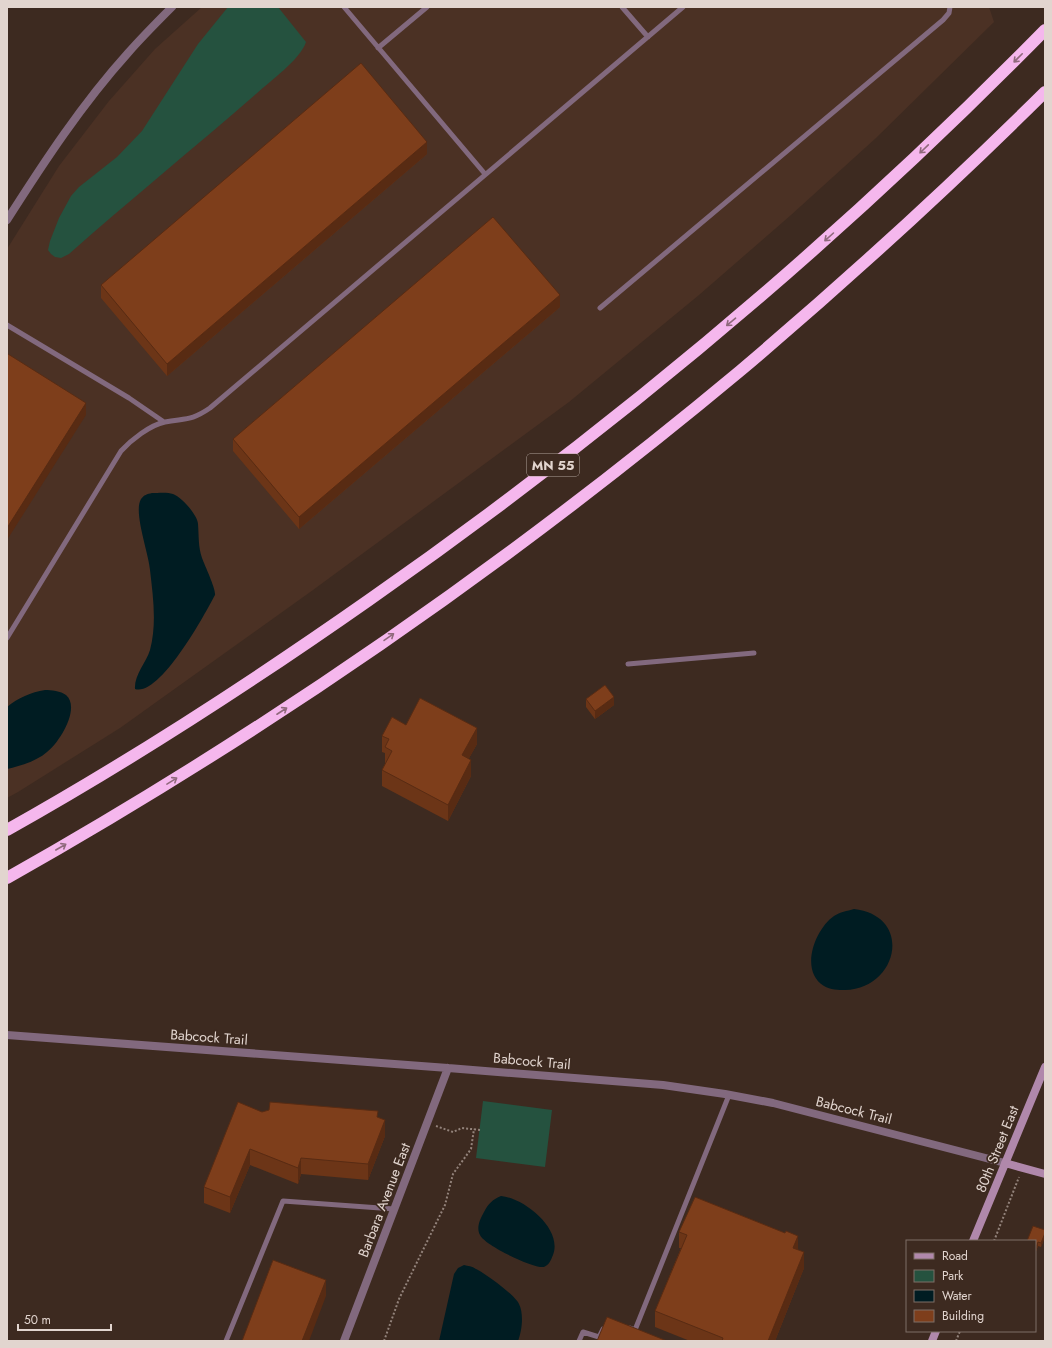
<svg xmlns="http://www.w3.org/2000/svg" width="1052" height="1348" font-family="Jost,sans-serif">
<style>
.built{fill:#4b3124}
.green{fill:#25523f}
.water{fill:#001c22}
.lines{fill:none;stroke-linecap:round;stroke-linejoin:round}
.path{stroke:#93837b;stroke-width:2;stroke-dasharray:2 2;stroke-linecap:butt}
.lane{stroke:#82697e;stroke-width:5}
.street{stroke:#82697e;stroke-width:8}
.secondary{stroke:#b088ab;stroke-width:8}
.highway{stroke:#f5b7ed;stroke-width:12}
.wall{fill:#6c3517}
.shaded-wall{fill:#582b13}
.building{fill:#7e3e1b;stroke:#582b13}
.oneway{stroke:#90697c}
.labels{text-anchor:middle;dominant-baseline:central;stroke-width:3.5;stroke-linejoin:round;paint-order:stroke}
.shield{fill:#3d2a20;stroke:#b0a29a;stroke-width:1}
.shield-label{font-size:13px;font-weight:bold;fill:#e2d5cf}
.street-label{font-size:14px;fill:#e2d5cf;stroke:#3d2a20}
</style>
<rect width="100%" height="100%" fill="#3d2a20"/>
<path class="built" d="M202,7H989L994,22L876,138L791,215L699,295L569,402L313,590L120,728L18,792L7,798V249L59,166L109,101L155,49Z"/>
<path class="green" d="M228,7H278L306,42C301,59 269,82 256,94C194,148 130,200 69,254L61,258L55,257L51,254L48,250L50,241L59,218L71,196L79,187L117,157L142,131L198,44Z
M483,1101L552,1110L545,1167L476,1158Z"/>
<path class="water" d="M152,493C158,493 168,492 173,494C182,497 198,516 198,524C199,536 198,546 202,558C205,566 216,589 215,595C205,614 160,697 135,689C134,675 146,663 150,650C157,624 153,596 150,570C149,554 133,512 141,499C144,495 147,494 152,493Z
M45,690C51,690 61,691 66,695C81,708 59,743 47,752C37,761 20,766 7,769V707C18,698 31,692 45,690Z
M854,909C914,916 898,989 845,990C839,990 830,990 824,986C799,971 815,929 834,916C840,912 847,911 854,909Z
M501,1196C524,1198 563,1229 553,1255C551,1260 549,1265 544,1267C534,1269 484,1245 480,1235C476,1228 480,1219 484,1212C488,1204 493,1199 501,1196Z
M464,1265C468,1266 472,1266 476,1269C485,1273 516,1296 519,1304C524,1314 522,1331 518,1341H439L454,1274L458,1268Z"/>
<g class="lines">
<path class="path" d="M436,1126L453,1132L462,1128L480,1130
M994,1241L1019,1177
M384,1341L399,1299L445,1205L453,1174L471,1149L474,1129
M956,1341L960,1331"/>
<path class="lane" d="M344,7L485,174
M622,7L648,37
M378,48L427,7
M600,308L943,20L949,13L950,7
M7,325L129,398L164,422
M7,638L121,451C131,440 150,425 165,422C186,418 191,421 210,408L683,7
M628,664L754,653
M630,1328L635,1330L729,1095
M226,1341L283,1201L394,1209
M579,1341L583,1332L599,1337L603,1329"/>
<path class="street" d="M7,220C44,162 82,104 128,53C142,37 157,22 172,7
M7,1035L448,1068L663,1085L725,1094L773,1103L1005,1163
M344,1341L448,1068"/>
<path class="secondary" d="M1005,1163L1045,1174
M973,1241L1045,1067
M932,1341L936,1331"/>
<path class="highway" d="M7,830C132,760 252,682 369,600C611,431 838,241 1045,30
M7,878C266,732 512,561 740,371C845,282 947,189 1045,92"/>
</g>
<path class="wall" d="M427,154L167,376L101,298V285Z
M560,307L299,529L233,451V439Z
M586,699L614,705L595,719L586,707Z
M406,725L477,744L469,758L471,776L448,821L382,786V770L386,764H385V753L382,752V736Z
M262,1112L378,1117L385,1136L368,1180L301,1174L298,1184L250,1165L230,1213L204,1203V1187Z
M1045,1230V1237L1041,1247L1038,1246L1035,1254V1241Z
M679,1232L798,1250L804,1268L775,1341H690L655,1327V1311L681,1248H679Z"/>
<path class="shaded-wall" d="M427,142V154L167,376V364Z
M560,295V307L299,529V517Z
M86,403V415L7,540V528Z
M614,697V705L595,719V711Z
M477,728V744L462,771V755Z
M471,760V776L448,821V805Z
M385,1120V1136L368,1180V1164Z
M250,1149V1165L230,1213V1197Z
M301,1158V1174L298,1184V1168Z
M1045,1233V1237L1041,1247V1243Z
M798,1236V1252L793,1248Z
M1038,1242V1246L1035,1254V1250Z
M804,1252V1268L775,1341H768Z
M326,1280V1296L309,1341H302Z"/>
<path class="building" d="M361,63L427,142L167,364L101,285Z
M493,217L560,295L299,517L233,439Z
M8,354L86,403L7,528V355Z
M605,685L614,697L595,711L586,699Z
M420,698L477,728L462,755L471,760L448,805L382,770L392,751L385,747L389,739L382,736L392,717L406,725Z
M238,1102L262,1112L269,1110L270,1102L378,1111L377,1117L385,1120L368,1164L301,1158L298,1168L250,1149L230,1197L204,1187Z
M695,1197L785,1233L786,1231L798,1236L793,1248L804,1252L768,1341H722L723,1338L655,1311L687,1235L679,1232Z
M1033,1226L1045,1230V1233L1041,1243L1038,1242L1035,1250V1241H1027Z
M273,1260L326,1280L302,1341H242Z
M607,1317L667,1341H597Z"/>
<defs><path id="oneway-shaft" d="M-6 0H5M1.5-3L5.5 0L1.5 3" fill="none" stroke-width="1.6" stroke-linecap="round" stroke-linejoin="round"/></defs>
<g class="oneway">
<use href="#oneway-shaft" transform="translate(1018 58) rotate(135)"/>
<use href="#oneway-shaft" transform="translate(924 149) rotate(136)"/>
<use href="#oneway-shaft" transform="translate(829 237) rotate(138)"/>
<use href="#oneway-shaft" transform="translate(731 322) rotate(140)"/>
<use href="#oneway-shaft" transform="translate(389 637) rotate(-35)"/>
<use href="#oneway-shaft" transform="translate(282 711) rotate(-33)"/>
<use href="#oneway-shaft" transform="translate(172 781) rotate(-32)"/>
<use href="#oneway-shaft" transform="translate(61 847) rotate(-30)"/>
</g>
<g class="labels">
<rect class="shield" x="527" y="454" width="52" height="22" rx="3"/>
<g class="shield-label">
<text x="553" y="465">MN 55</text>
</g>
<g class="street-label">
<text transform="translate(209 1037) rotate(4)">Babcock Trail</text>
<text transform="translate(532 1061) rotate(5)">Babcock Trail</text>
<text transform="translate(854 1110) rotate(14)">Babcock Trail</text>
<text transform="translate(997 1149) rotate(-68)">80th Street East</text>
<text transform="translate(384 1200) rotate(-69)">Barbara Avenue East</text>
</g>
</g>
<rect width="1052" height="1348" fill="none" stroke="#e2d5cf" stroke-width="16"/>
<rect x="906" y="1240" width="130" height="92" fill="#3d2a20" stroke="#7f6e66"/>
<rect x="914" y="1253" width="20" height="6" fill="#b088ab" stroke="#7f6e66"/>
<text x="942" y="1260" font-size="12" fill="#e2d5cf">Road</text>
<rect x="914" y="1270" width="20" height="12" fill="#25523f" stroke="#7f6e66"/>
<text x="942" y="1280" font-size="12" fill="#e2d5cf">Park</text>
<rect x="914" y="1290" width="20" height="12" fill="#001c22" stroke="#7f6e66"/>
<text x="942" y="1300" font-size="12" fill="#e2d5cf">Water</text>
<rect x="914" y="1310" width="20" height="12" fill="#7e3e1b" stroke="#7f6e66"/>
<text x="942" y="1320" font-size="12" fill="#e2d5cf">Building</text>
<path d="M18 1324v6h93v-6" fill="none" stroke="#e2d5cf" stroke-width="2"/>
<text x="24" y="1324" font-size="12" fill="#e2d5cf" stroke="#3d2a20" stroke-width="3" paint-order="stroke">50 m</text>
</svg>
